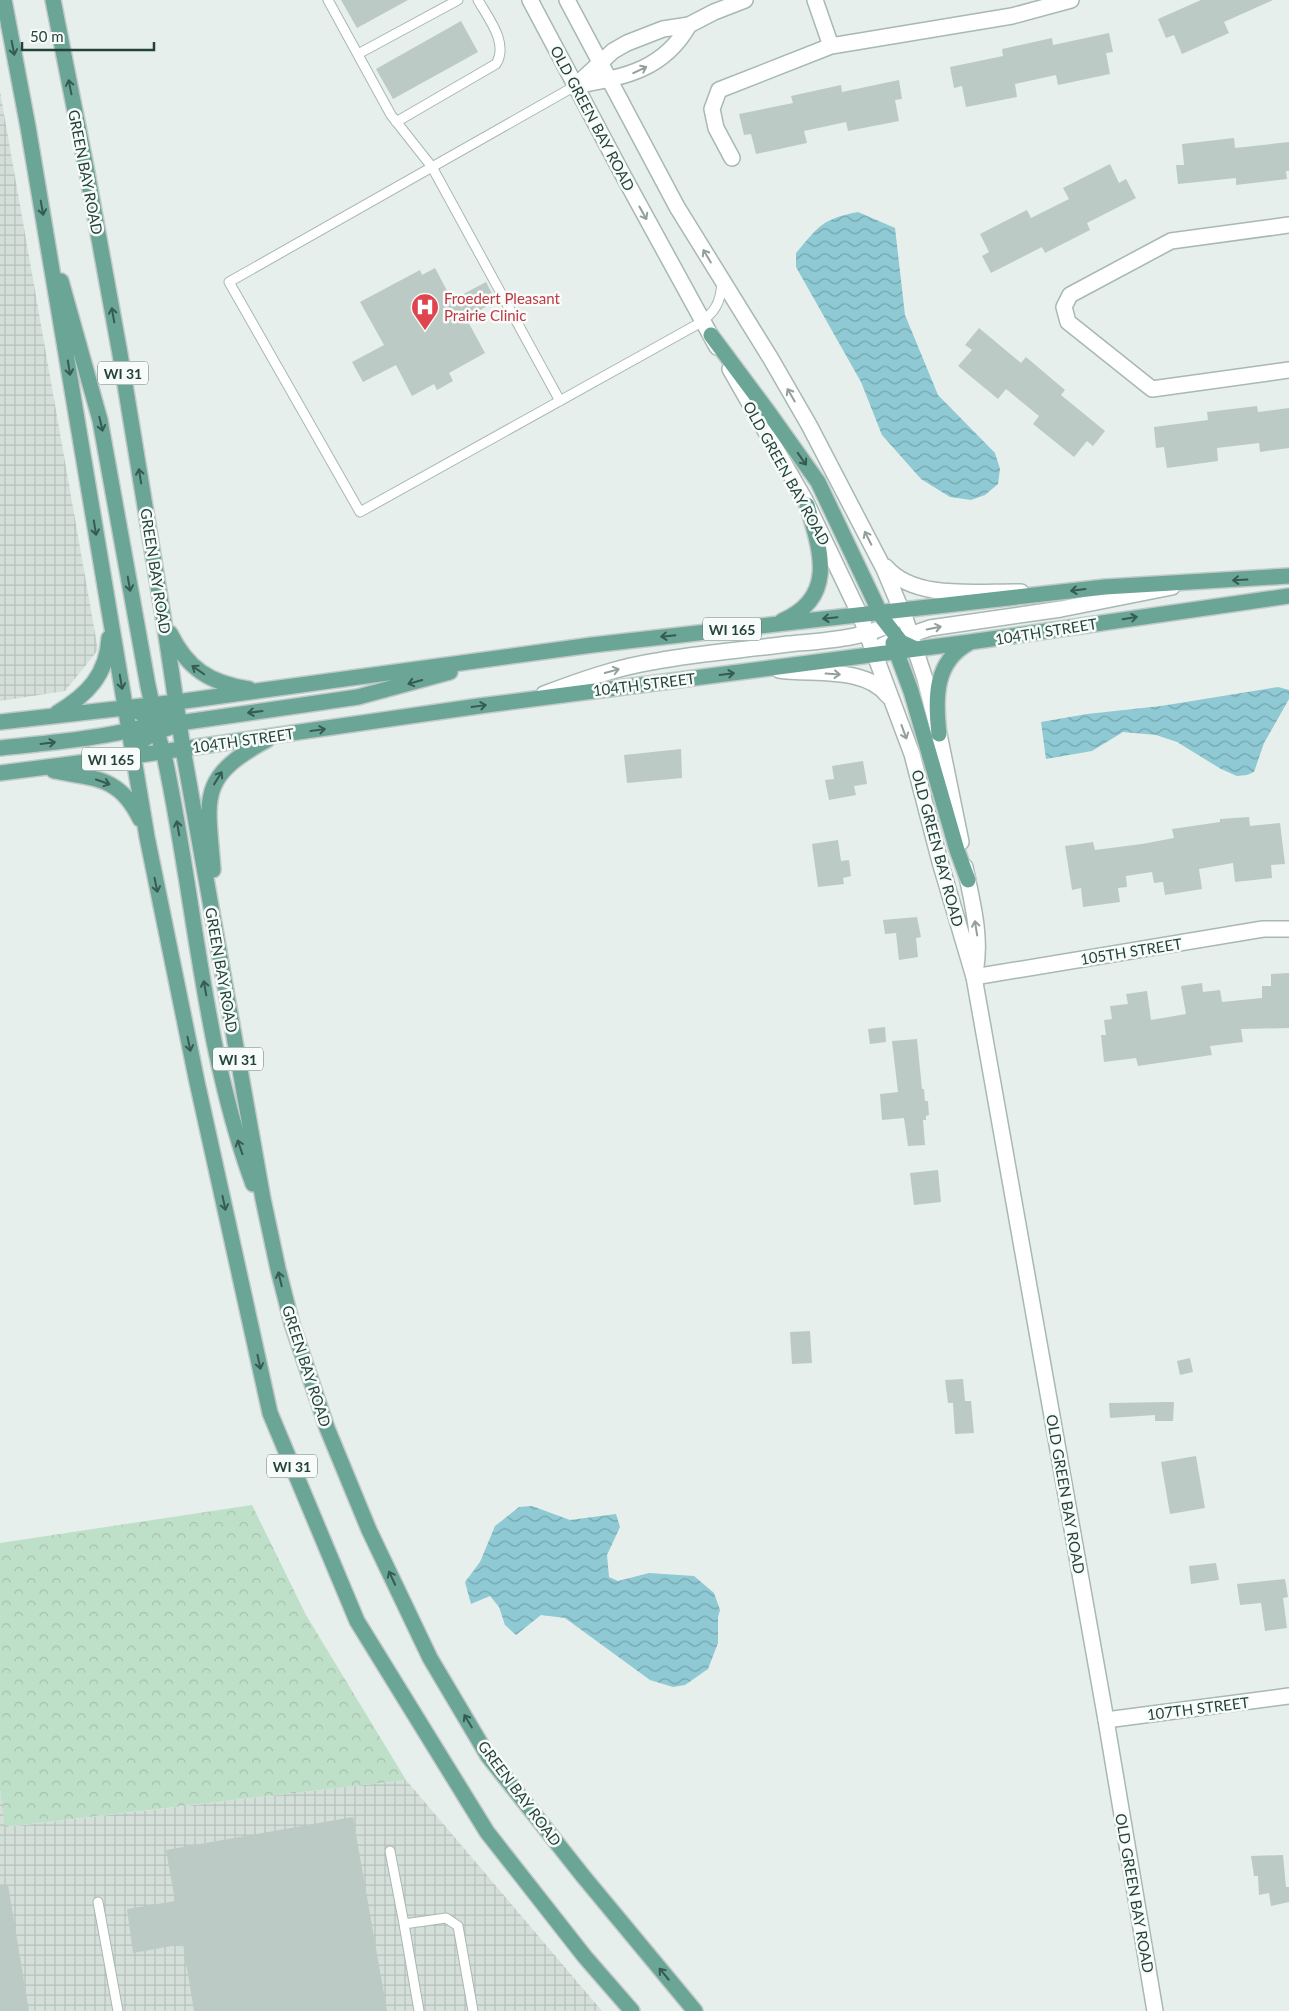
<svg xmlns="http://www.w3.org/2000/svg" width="1289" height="2011" font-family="Lato,sans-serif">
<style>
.industrial{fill:url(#industrial-grid)}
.forest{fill:url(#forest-crowns)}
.water{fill:url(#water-waves)}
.building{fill:#bbcac4}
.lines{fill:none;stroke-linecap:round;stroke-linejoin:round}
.service-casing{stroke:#a8b8b2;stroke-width:11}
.minor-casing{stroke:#a8b8b2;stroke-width:18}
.tertiary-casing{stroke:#a8b8b2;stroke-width:18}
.primary-casing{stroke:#c2cac8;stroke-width:18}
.service{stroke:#fff;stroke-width:9}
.minor{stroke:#fff;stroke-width:15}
.tertiary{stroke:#fff;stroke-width:15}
.primary{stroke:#6aa596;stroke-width:15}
.oneway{stroke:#365b51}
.oneway2{stroke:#92a09c}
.labels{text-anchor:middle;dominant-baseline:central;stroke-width:5;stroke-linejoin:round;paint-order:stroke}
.shield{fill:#f7fbf9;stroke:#637a73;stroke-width:1}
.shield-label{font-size:14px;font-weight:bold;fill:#24423a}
.street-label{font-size:15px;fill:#24423a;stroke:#f7fbf9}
.health-label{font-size:15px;fill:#be3a42;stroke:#f7fbf9;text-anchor:start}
</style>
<defs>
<pattern id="industrial-grid" width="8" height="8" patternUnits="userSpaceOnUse" patternTransform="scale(1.25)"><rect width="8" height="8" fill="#d4dfda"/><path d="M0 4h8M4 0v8" fill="none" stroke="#b6c1bc"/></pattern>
<pattern id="forest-crowns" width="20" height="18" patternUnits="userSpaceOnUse" patternTransform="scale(1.25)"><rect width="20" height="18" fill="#bfe0c8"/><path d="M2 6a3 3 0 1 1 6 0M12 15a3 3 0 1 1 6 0" fill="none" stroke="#a4c1ad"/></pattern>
<pattern id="water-waves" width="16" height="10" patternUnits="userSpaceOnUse" patternTransform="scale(1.25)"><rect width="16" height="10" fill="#8ec9d4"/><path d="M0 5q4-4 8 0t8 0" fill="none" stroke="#74a5ad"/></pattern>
</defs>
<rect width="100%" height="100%" fill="#e6efeb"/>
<path class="industrial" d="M0,91L98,650L65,691L0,701Z
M406,1780L602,2011H0V1792L6,1827Z"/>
<path class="forest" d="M252,1505L306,1615L406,1780L5,1827L0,1790V1543Z"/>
<path class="water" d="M858,212L895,228L905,315L938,395L995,453L1000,469L998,484L985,495L971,500L950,497L921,479L882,435L861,382L796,267V253C819,226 822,219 858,212Z
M1278,687L1289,690V699L1264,743L1254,772L1247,775L1237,776L1221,769L1177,742L1156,735L1123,732L1092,751L1046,759L1041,722L1087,714L1161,706Z
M532,1506L570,1520L616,1514L620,1527L607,1555L609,1577L618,1581L649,1573L694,1576L714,1593L720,1610L718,1617V1643L708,1669L685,1685L673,1687L650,1680L565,1618L541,1615L516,1635L505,1625L499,1607L490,1596L471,1604L465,1582L480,1562L495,1526L519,1507Z"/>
<path class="building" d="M341,0H408L357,28Z
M1201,0H1273L1224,22L1229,33L1182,54L1174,35L1166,38L1158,19Z
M461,21L478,52L393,99L376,69Z
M1109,33L1113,52L1106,53L1110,74L1058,85L1056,75L1015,84L1017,97L966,107L962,86L954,88L950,67L1003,56L1002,49L1052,38L1053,45Z
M899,80L902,99L895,100L899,121L848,131L846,122L804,131L807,143L756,154L751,134L744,135L739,114L793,103L791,96L841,85L842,92Z
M1234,138L1235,148L1289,142V171H1286L1287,179L1236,185V178L1178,184L1176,165H1184L1182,144Z
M1110,164L1119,183L1126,179L1136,198L1087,223L1090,230L1045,253L1042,247L991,273L982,256L989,252L980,234L1027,210L1031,218L1069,199L1063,188Z
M435,268L452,300L486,282L496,301L466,318L485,353L449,373L453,381L437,390L434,384L412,396L396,365L363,382L352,362L384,345L360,302L420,270L422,275Z
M979,328L1021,363L1026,357L1065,390L1061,395L1105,431L1093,446L1087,441L1074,457L1033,424L1039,416L1006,389L998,399L958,366L972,350L965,345Z
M1257,406L1258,412L1289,408V448L1260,452L1259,443L1217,448L1218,461L1167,468L1164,447L1156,448L1154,427L1208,420L1207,412Z
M681,749L682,778L627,783L624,755Z
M863,761L867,784L854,786L856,795L829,800L825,780L834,779L832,766Z
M1249,817L1250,826L1280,823L1285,864L1271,865L1272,878L1235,882L1233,863L1199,869L1202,889L1165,895L1163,882L1154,883L1152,872L1126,876L1127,887L1118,888L1120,902L1083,907L1081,888L1072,890L1065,846L1093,842L1095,850L1142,844L1174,838L1172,829L1220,822V819Z
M838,840L841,861L849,860L851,876L843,878L844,884L818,887L812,844Z
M917,917L921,937L916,938L918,957L899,960L896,933L885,934L883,920Z
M1289,973V1028L1241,1029L1243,1042L1210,1046L1212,1055L1138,1066L1136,1058L1104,1062L1101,1035H1106L1104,1020L1112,1019L1110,1006L1128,1004L1126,994L1147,991L1151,1020L1186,1014L1181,986L1202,983L1203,992L1220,990L1222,1002L1262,998V986H1271V974Z
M885,1027L886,1042L870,1044L868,1029Z
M917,1039L922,1089H924L925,1101H928L929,1115L926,1116V1120H923L925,1145L908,1146L904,1118L882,1120L880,1094L898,1092L892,1041Z
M938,1170L941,1202L914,1205L910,1173Z
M810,1331L812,1363L792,1364L790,1332Z
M1190,1358L1193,1372L1180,1375L1177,1361Z
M963,1379L965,1401H971L974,1433L955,1434L953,1403H948L945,1380Z
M1168,1402H1174L1173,1421H1155V1415L1110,1418L1109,1403Z
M1196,1456L1205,1508L1170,1514L1161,1462Z
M1216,1563L1219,1580L1191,1584L1189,1566Z
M1285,1579L1288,1597L1283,1598L1287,1628L1265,1631L1261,1603L1240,1605L1237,1584Z
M353,1817L387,2011H194L183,1944L133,1953L127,1909L175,1901L166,1850Z
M1283,1855L1286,1887H1289V1902L1271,1906L1269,1893L1259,1895L1258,1876H1254L1251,1856Z
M0,1885H8L29,2011H0Z"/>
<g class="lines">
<g class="service-casing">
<path id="service" d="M328,0L391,115L432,167L560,401
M358,54L458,0
M575,86L229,282L360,512L698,324C715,313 721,302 722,282
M396,122L496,64C509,43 488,18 478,0
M390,1851L404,1924
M98,1902L118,2011
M419,2011L404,1924L446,1918L458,1926L473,2011"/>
</g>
<g class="minor-casing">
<path id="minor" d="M815,0L831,46
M575,86L613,51L627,43L663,29L689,25L714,12L745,0
M575,86C623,77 663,71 689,25
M732,158L716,128L712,109L719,90L831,46L1012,16L1071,0
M1289,225L1171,241L1070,295L1064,307L1068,322L1152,389L1289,370
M974,977L1263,929H1289
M1106,1720L1289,1696"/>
</g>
<g class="tertiary-casing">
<path id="tertiary" d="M530,0L624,177L717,347
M567,0L677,207L771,359L809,425L884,569L906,621L925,679L939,734L961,842
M730,369L805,500L860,615L912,754L940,862L974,977L1106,1720L1155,2011
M886,567C915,601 980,591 1021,592
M875,655L883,645L892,641L930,628L1061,609L1172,587
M779,670C813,675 866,666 888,696
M544,694C581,680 618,667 657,661C700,653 745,650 788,644C819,641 874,639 898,618
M965,867C972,902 982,937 975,973"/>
</g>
<g class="primary-casing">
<path id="primary" d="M4,0L28,127L147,837L197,1082L270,1413L357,1621L487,1832L585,1957L632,2011
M53,0L86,167L120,354L164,622L183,749L263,1199L278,1269L292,1324L327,1428L369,1530L430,1658L488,1756L583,1876L695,2011
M61,281L100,420L148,686L154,713
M711,335L769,413L818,482L883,619L901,642L916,649
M782,621C838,597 820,549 807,505
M170,633C187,668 209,683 249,689
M893,643L911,691L957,850L968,880
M129,708C155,715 158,735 165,759C195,900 203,1047 253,1184
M57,713C87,695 107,675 109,638
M0,722L177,702L592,645L1105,587L1289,576
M939,734C935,699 934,662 969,643
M0,748C36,744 148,736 172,713C175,710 176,706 177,702
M133,756C137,735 168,728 186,722L358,697L450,672
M54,771C96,779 120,777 140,819
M0,773L133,756L479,706L970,642L1289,596
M213,870C208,799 196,778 267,740"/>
</g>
<use href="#service" class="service"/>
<use href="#minor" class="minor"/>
<use href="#tertiary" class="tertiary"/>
<use href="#primary" class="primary"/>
</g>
<defs><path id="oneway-shaft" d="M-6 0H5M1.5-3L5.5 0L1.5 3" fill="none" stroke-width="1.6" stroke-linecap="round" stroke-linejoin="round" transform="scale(1.25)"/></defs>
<g class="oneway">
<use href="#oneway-shaft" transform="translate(13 48) rotate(79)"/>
<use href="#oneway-shaft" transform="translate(70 87) rotate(-101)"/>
<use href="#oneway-shaft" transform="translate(42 208) rotate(80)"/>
<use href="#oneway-shaft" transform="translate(113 315) rotate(-100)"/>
<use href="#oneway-shaft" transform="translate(69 368) rotate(81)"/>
<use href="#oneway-shaft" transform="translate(101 424) rotate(77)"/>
<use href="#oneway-shaft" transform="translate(802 459) rotate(55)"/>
<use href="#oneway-shaft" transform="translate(140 476) rotate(-99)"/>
<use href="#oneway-shaft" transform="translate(95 528) rotate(81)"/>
<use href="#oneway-shaft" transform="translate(1240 580) rotate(177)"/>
<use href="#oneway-shaft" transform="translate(129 584) rotate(80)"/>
<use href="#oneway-shaft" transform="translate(1078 590) rotate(173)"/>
<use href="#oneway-shaft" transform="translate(830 618) rotate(174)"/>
<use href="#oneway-shaft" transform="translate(1130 618) rotate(-9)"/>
<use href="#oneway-shaft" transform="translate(668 636) rotate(174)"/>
<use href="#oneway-shaft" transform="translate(198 670) rotate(-145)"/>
<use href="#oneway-shaft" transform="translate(727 674) rotate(-7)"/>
<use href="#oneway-shaft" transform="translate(121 682) rotate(80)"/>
<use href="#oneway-shaft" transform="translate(415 682) rotate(164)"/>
<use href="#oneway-shaft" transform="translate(479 706) rotate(-8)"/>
<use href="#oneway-shaft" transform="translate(255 712) rotate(173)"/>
<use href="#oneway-shaft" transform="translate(318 730) rotate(-8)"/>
<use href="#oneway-shaft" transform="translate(48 743) rotate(-7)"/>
<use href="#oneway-shaft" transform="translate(218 778) rotate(-58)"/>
<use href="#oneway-shaft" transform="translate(103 782) rotate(19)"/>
<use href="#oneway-shaft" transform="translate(178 828) rotate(-100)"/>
<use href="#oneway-shaft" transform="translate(156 885) rotate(78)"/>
<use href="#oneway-shaft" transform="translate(205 988) rotate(-100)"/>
<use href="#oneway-shaft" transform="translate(189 1044) rotate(78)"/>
<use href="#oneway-shaft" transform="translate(240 1147) rotate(-109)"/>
<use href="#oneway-shaft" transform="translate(224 1203) rotate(78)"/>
<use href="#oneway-shaft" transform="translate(280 1279) rotate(-103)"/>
<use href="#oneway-shaft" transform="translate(259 1362) rotate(78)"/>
<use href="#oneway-shaft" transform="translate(392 1578) rotate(-115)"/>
<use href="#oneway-shaft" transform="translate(468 1721) rotate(-121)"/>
<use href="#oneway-shaft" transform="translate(664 1974) rotate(-130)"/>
</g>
<g class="oneway2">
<use href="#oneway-shaft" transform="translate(640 70) rotate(-25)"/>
<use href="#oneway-shaft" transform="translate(643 213) rotate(61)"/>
<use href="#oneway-shaft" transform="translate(707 256) rotate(-121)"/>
<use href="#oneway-shaft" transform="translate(791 395) rotate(-120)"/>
<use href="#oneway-shaft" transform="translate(868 538) rotate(-117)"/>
<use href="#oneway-shaft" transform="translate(934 628) rotate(-12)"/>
<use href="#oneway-shaft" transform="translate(612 671) rotate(-15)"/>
<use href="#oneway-shaft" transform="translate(833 674) rotate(4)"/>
<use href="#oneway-shaft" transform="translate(904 732) rotate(70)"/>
<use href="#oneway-shaft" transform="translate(976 928) rotate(-99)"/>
</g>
<defs>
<g id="hospital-pin" transform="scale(1.4375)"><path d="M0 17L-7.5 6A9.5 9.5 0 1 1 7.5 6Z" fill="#e0444e" stroke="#f7fbf9"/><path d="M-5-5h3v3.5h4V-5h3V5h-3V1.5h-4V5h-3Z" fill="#fff"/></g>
</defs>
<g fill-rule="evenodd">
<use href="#hospital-pin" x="425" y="307"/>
</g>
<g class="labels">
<g class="shield">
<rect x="98" y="361.5" width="50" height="23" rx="4"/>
<rect x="703" y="617.5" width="58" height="23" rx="4"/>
<rect x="82" y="747.5" width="58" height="23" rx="4"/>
<rect x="213" y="1047.5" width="50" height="23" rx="4"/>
<rect x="267" y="1454.5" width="50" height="23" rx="4"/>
</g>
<g class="shield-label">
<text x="123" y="373">WI 31</text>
<text x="732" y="629">WI 165</text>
<text x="111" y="759">WI 165</text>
<text x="238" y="1059">WI 31</text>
<text x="292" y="1466">WI 31</text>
</g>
<g class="street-label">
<text transform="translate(593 118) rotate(62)">OLD GREEN BAY ROAD</text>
<text transform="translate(86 172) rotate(79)">GREEN BAY ROAD</text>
<text transform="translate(787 473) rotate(61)">OLD GREEN BAY ROAD</text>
<text transform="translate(156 571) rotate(81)">GREEN BAY ROAD</text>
<text transform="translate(1046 631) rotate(-9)">104TH STREET</text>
<text transform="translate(644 684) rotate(-7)">104TH STREET</text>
<text transform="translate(243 740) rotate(-8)">104TH STREET</text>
<text transform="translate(938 848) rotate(75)">OLD GREEN BAY ROAD</text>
<text transform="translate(1131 951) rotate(-9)">105TH STREET</text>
<text transform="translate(222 970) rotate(80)">GREEN BAY ROAD</text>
<text transform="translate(307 1366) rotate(72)">GREEN BAY ROAD</text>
<text transform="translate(1066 1494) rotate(80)">OLD GREEN BAY ROAD</text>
<text transform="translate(1198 1708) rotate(-7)">107TH STREET</text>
<text transform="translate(520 1793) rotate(53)">GREEN BAY ROAD</text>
<text transform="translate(1135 1893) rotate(80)">OLD GREEN BAY ROAD</text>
</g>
<g class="health-label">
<text x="444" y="298">Froedert Pleasant<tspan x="444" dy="17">Prairie Clinic</tspan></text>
</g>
</g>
<path d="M22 42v8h132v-8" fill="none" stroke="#24423a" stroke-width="2.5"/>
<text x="30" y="42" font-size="15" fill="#24423a" stroke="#f7fbf9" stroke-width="4" paint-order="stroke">50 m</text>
</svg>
